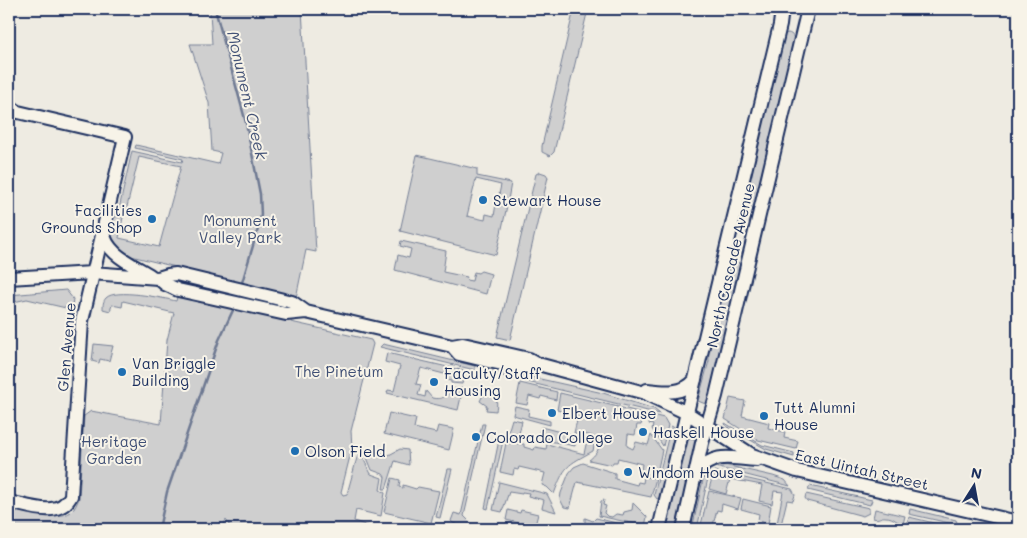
<svg xmlns="http://www.w3.org/2000/svg" width="1027" height="538" font-family="Mali,sans-serif">
<style>
.green{fill:#cfcfcf;stroke:#757f96}
.lines{fill:none;stroke-linecap:round;stroke-linejoin:round}
.stream{stroke:#6e7992;stroke-width:2.5}
.secondary-casing{stroke:#1b2f5e;stroke-width:16}
.secondary{stroke:#f7f3e8;stroke-width:12}
.poi-dot{fill:#1f6fb2;stroke:#f7f3e8;stroke-width:2}
.labels{text-anchor:middle;dominant-baseline:central;stroke-width:4;stroke-linejoin:round;paint-order:stroke}
.poi-label{font-size:15px;fill:#1b2f5e;stroke:#f7f3e8;text-anchor:start}
.park-label{font-size:15px;fill:#3f4f75;stroke:#f7f3e8}
.street-label{font-size:15px;fill:#1b2f5e;stroke:#f7f3e8}
.water-label{font-size:16px;font-style:italic;fill:#455478;stroke:#f7f3e8}
</style>
<rect width="100%" height="100%" fill="#eeebe2"/>
<filter id="ink" filterUnits="userSpaceOnUse"><feTurbulence type="fractalNoise" baseFrequency=".02" numOctaves="2"/><feDisplacementMap in="SourceGraphic" scale="10" xChannelSelector="R" yChannelSelector="G"/><feConvolveMatrix kernelMatrix="1 2 1 2 8 2 1 2 1" color-interpolation-filters="sRGB"/></filter>
<g filter="url(#ink)">
<path class="green" d="M179,9H302L316,252L306,250L291,322L371,340L373,344L351,431L352,448L341,492L343,495L347,494L358,454L364,460L371,474L382,478L380,490L385,493L381,516L356,510L354,521L368,526V528L369,529H228L229,524L226,520L221,529H9V507C23,510 59,521 71,512C75,509 77,503 79,498L84,416L91,411L161,424L167,340L174,313L123,301L122,307L112,305L110,311L103,309C103,305 103,301 106,298C115,288 163,298 176,301L184,269L123,254L109,239L113,220L116,216L123,217L119,238L159,247L181,166L139,157L126,211L119,209L132,151L182,162L183,159L135,148L136,145L218,164L221,153L212,151L209,103L190,44H212L210,12L180,13Z
M574,9H588L554,152L550,156L542,152V146Z
M788,33C793,34 794,38 795,43L755,206L752,208L745,207L743,204L784,34Z
M417,155L477,169V176L511,183L508,200L498,199L501,185L476,179L467,216L485,220L486,214L494,216L496,204L507,206L496,255L400,231Z
M540,172L546,174L548,177L510,340L497,337L536,174Z
M401,241L446,251L443,272L467,277L466,280L472,281L474,272L478,273L481,271L491,274L486,294L395,270L398,255L409,258L411,249L400,246Z
M733,260L739,263L741,267L708,405L698,401L709,361L708,342L727,264Z
M66,290L73,299L72,307L66,308L27,299L9,303V295Z
M94,344L113,346L109,361L100,359L99,363L92,361Z
M383,344L475,366V370L380,347Z
M387,353L465,371L462,384L451,383V381L447,380L448,375L421,368L416,384L421,385L418,395L425,397L426,391L432,398C441,400 447,397 453,389L463,388L458,410L387,393L388,390L394,391L400,366L385,362Z
M491,368L603,393L654,409L660,414L486,372Z
M520,383L557,392L556,400L541,396L540,399L529,396L527,405L516,403Z
M484,393L492,394C498,399 497,404 496,411L486,410L487,406L480,401Z
M560,393L664,418L668,425L663,446L652,429L653,425L649,424L650,420L643,418L641,425H637L635,435L628,434L627,446L633,449L636,442L648,445L651,435L662,450L657,473L648,474L641,470L642,464L618,458L617,462H613L612,465L589,460C597,454 605,443 592,436C587,434 579,434 574,433L578,416L575,415L576,410L566,408L565,412L557,410Z
M730,398L745,401L742,416L769,423L768,428L785,432L784,438L798,441L796,449L758,440L725,419Z
M515,406L529,409L528,416L550,421V425L513,415Z
M389,413L416,419L414,428L436,433L438,426L454,429L449,450L384,434Z
M512,419L522,421L518,438L514,440L506,439Z
M725,423L762,445L794,453V457L766,449L726,426Z
M482,424H485L464,516L471,523L468,528L453,523L451,521L454,513L461,515Z
M671,426L677,429L660,497L657,499L654,495Z
M541,427L576,436L575,446L549,441V439L544,438V434L539,432Z
M686,437L699,440L678,529H665Z
M499,440L503,441L488,509L485,508Z
M587,440L591,441L594,446L593,451C566,466 565,465 554,494L547,487L542,485L545,473L519,467L518,470L514,469L513,475L500,472L506,443L524,444V447L534,450L535,447L546,449L547,444L584,454Z
M362,449L389,455L400,449L408,450L409,465L395,461L386,489H383L385,477L383,474L372,470L366,455L361,452Z
M583,463L615,473V479L637,485L638,482L643,483L644,477L656,478L651,497L577,482L570,508L564,507L560,499L561,493L569,473L574,467Z
M716,463L773,476L785,480L790,486L715,467Z
M711,464L697,529H692L705,471Z
M448,469H452L440,518L436,517Z
M714,471L792,489L795,495L793,501L787,500L781,525L777,524L783,492L774,491L772,504L759,501L762,485L730,479L726,494L709,489Z
M392,478L400,480L399,487L403,488V485L416,489L418,487L439,491L431,523L384,512Z
M499,482L547,494L556,512L542,508L544,500L528,496L529,493L522,492V494L509,492L502,512L493,510Z
M810,486L872,500L870,505L808,490Z
M709,491L741,498L738,509L722,504L721,511L717,510L712,529H700Z
M806,494L869,508V513L863,516L807,501L805,498Z
M743,499L771,506L768,524L758,520L759,514L741,509Z
M604,500L603,505L606,506L604,513L607,516L612,517L616,514L623,515L624,512L632,510L633,503L647,517L645,526L599,516L601,501Z
M875,509L905,516L903,524C897,523 894,517 886,517C880,516 879,520 873,518Z
M910,509L956,520L958,525L909,514Z
M508,510L520,513L521,510L538,514L534,529L519,526V523L506,520Z
M909,517L959,529H906Z
M585,518L593,521L596,518L641,529H609L585,523Z"/>
<g class="lines">
<path class="stream" d="M215,9L246,123L260,194L261,215L258,229L241,286
M159,529L167,492L219,340L235,306"/>
<g class="secondary-casing">
<path id="secondary" d="M9,106L18,112L125,137L82,321L71,496C59,519 29,506 9,502
M103,230C105,254 132,264 151,276
M9,278L92,273L158,278L168,275L176,274L292,302L306,312L452,346L463,344L529,359L538,364L645,393L687,413L752,455L797,471L1018,522
M158,278L165,284L178,290L286,314L306,312
M452,346L459,354L484,360L528,369L538,364
M647,390C664,392 683,395 695,380
M696,471C719,451 730,459 757,460
M659,529L780,25L782,9
M683,529L702,443L716,396L808,9"/>
</g>
<use href="#secondary" class="secondary"/>
</g>
</g>
<g class="poi-dot">
<circle cx="483" cy="200" r="5"/>
<circle cx="152" cy="219" r="5"/>
<circle cx="122" cy="372" r="5"/>
<circle cx="434" cy="382" r="5"/>
<circle cx="552" cy="413" r="5"/>
<circle cx="764" cy="416" r="5"/>
<circle cx="643" cy="432" r="5"/>
<circle cx="476" cy="437" r="5"/>
<circle cx="295" cy="451" r="5"/>
<circle cx="628" cy="472" r="5"/>
</g>
<g class="labels">
<g class="poi-label">
<text x="493" y="200">Stewart House</text>
<text x="142" y="210" text-anchor="end">Facilities<tspan x="142" dy="17">Grounds Shop</tspan></text>
<text x="132" y="363">Van Briggle<tspan x="132" dy="17">Building</tspan></text>
<text x="444" y="373">Faculty/Staff<tspan x="444" dy="17">Housing</tspan></text>
<text x="774" y="407">Tutt Alumni<tspan x="774" dy="17">House</tspan></text>
<text x="562" y="413">Elbert House</text>
<text x="653" y="432">Haskell House</text>
<text x="486" y="437">Colorado College</text>
<text x="305" y="451">Olson Field</text>
<text x="638" y="472">Windom House</text>
</g>
<g class="park-label">
<text x="240" y="220">Monument<tspan x="240" dy="17">Valley Park</tspan></text>
<text x="339" y="371">The Pinetum</text>
<text x="114" y="441">Heritage<tspan x="114" dy="17">Garden</tspan></text>
</g>
<g class="street-label">
<text transform="translate(730 265) rotate(-77)">North Cascade Avenue</text>
<text transform="translate(66 347) rotate(-85)">Glen Avenue</text>
<text transform="translate(862 469) rotate(13)">East Uintah Street</text>
</g>
<g class="water-label">
<text transform="translate(248 95) rotate(77)">Monument Creek</text>
</g>
</g>
<rect width="1027" height="538" fill="none" stroke="#f7f3e8" stroke-width="30"/>
<rect x="15" y="15" width="997" height="508" fill="none" stroke="#1b2f5e" stroke-width="2" filter="url(#ink)"/>
<g transform="translate(974 486) rotate(11)" stroke="#f7f3e8" stroke-width="4" paint-order="stroke">
<path d="M0-4L9 19L0 12L-9 19Z" fill="#1b2f5e"/>
<text y="-8" font-size="14" font-weight="bold" text-anchor="middle" fill="#1b2f5e">N</text>
</g>
</svg>
